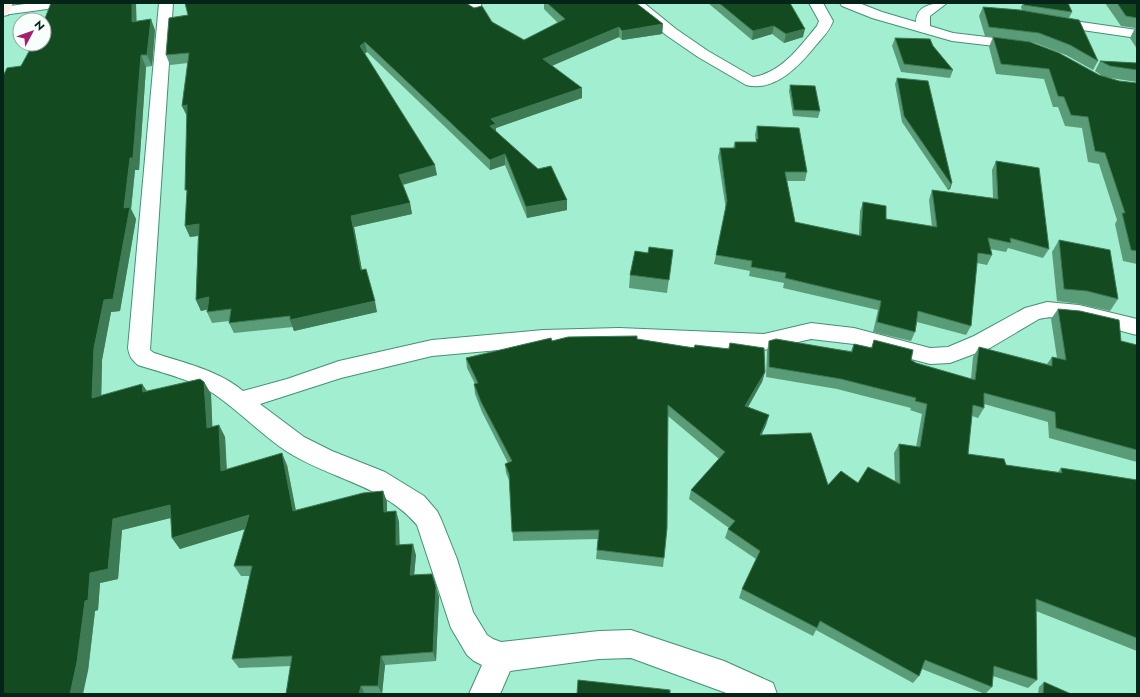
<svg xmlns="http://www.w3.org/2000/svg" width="1140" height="697" font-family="Jost,sans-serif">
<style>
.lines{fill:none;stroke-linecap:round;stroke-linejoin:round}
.minor-casing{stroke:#449075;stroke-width:2}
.secondary-casing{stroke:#449075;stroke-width:2}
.minor{fill:#fff;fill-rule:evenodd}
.secondary{fill:#fcefe8;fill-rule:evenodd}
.wall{fill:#5a9c78}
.shaded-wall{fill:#3e7b55}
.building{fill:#134a20;stroke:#3e7b55}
</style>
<rect width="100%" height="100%" fill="#a1eed0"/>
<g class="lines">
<g class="minor-casing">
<path id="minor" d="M32,3H69L67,6L62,7L3,15V7Z
M159,3H173L150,350L154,353C184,363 218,370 243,391L287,379L339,361L432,340L543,330L619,328L764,334L811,323L854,328L930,348L948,347L974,336L1025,308L1047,302L1079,305L1137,319V335C1111,329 1063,312 1039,319L990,348L950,363L930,364L854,344L811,339L764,350L619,344L543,346L432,356L341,378L260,404L304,437L332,451L385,472L424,496L437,511L441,519L457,559L473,612L487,635L493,639L501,642L599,631L631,630L724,661L773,683L777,694H729L631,658L599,659L510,671L500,694H469L482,665L474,661L467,655L451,628L417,525C382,484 329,479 286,451C262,435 241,413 217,396C197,381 163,373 138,365C132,360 129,356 128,348Z
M468,3H482L478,12L473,13L468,12L466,9Z
M629,3H644L676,29L708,51L753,77C782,73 800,46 817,26L819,21L809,3H823L833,21C830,30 823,37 817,44C801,64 775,93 746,85L698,57L666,35Z
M840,3H859L882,12L916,22C916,5 933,3 947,3L930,16V26L953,33L1020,41L1025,42L1027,45L1025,48L1020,49L952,41L872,18L842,6Z
M1053,18L1137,30V38L1048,25L1046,22L1048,19Z"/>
</g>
<g class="secondary-casing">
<path id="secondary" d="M3,3H13L8,15L3,16Z"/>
</g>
<use href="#minor" class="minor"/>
<use href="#secondary" class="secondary"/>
</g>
<path class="wall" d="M51,3H136V21L155,30L152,66L146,67L139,170H135L131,209L136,219L120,311L111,312L102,360L101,396L142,384L147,391L204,382L211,394L212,427L219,425L225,437L227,469L287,465L296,511L383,491L387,502V512L396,511L399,522V545L416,555L414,575L436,587L439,597L436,661L385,665L382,694H286L291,666L239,668L232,659L250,576H241L234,566L245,529L180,549L172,538L171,518L122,530L118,579L100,583L98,610L95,611L88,671L21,66L44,44Z
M544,3H636L663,24L662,34L622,40L619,37L552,66L582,98L496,128V132L567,200V210L527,218L505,165L490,170L367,52L364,54L437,175L403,185L410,203L412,214L354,227L362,270L377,312L294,331L293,327L234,333L229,323V321L212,323L207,312V309L201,311L196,300L198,236L190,237L185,226L187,196V116L182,106L188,63L170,65L166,55L492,22L524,40L558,23L544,9Z
M708,3H790L803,37L784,43L772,34L752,40Z
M1023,3H1068L1072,12L1069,18L1022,11L1098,61L1093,70L1066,55L1035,43L985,36L979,16L983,7L1022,11L1021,7Z
M1105,3H1137V49L1130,38L1135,28L1121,26Z
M993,37L1099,75L1119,81L1137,83V264L1123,261L1115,224L1117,220L1099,164L1088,162L1082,128L1065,126L1058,107H1053L1044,79L996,74L989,47Z
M895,38L933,46L953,70L950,78L901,72L892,46Z
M1100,61L1137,63V82L1104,77L1095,71Z
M897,78L952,183L950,189L948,190L902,122L895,84Z
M790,85L820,111L818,118L793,116L789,91Z
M757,126L807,172L805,181H787L795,222L859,235L860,211L863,202L886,219L932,227L929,200L932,190L993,198L992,170L996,161L1049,249L1043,258L1008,248L1006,252L990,249L992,255L987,265L977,263L971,326L966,335L917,322L915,332L911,341L873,332L878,310L783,288L784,283L749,276L750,271L714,264L726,210L718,157L720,148H733L735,142H756L755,135Z
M1059,240L1118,299L1110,311L1079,304L1057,301L1052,252Z
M673,250L667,293L629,288L630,275L648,253Z
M1058,309L1121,341L1137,345V462L1049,438L1048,422L984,404V408L978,418L972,416L968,454L1006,465L1058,472L1061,468L1137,480V651L1036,611L1037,680L1028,688L993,676L992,687L985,694L922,669L919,676L913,683L816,630L813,636L739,598L742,589L756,559L725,538L728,529L729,528L689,499L691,490L719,459L668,416L664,558L663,567L596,559L598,539L513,541L510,482L506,473L505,464L508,463L482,412L475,394L474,384H475L467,368L466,358L552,341L637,339L694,348L728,349L730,343L765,372L762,382L748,407L769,415L766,425L761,435L828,485L895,481L894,453L899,444L916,447L922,414L910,410L911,408L837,389L766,377L767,351L769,341L851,351L854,344L871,348L874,340L916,363L971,379L973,357L979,347L1047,364L1052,357L1057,358L1051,319Z
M1044,682L1071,694H1038L1039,687Z"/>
<path class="shaded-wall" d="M132,3H136L137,33L132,22Z
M151,19L155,30L152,66L147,55Z
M663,24L662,34L622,40V31Z
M774,26L772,34L752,40L753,31Z
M619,27V37L544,69L543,59Z
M805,29L803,37L784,43L786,34Z
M365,42L367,52L362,56L360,46Z
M141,55L146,67L139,170H135L131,209L136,219L120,311L111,312L102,360L101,410L92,398L94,348L124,208Z
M582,88V98L496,128V135L490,126L491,119Z
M187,105L192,116H187L182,106Z
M505,154V165L490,170V160Z
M435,165L437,175L401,185L399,175Z
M952,183L950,189L948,190L951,184Z
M567,200V210L527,218L526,207Z
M410,203L412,214L354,227L364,281L361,270L351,216Z
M199,224L203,235L190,237L185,226Z
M209,297L214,308L201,311L196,300Z
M375,301L377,312L294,331L290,320Z
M765,372L762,382L743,416L745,406Z
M204,382L211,394L213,440L207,428Z
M142,384L150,396L143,392Z
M769,415L766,425L757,445L760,435Z
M219,425L225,437L227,482L221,471Z
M282,453L287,465L298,522L293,511Z
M383,491L387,502V523L384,512Z
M170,505L178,516L122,530L118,579L100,583L98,610L95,611L88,671L83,694H70L85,601L90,573L113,519Z
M396,511L399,522L400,555L396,545Z
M249,515L255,526L180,549L172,538Z
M413,544L416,555L413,586L410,575Z
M436,587L439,597L436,661L433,652Z
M381,656L385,665L382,694L378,686Z
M361,686L365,694H359Z"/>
<path class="building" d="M51,3H132V22L151,19L147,55H141L133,158H130L124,208L130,207L113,299L104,300L94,348L92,398L142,384L143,392L200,379L204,382L207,428L219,425L221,471L282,453L293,511L363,493L383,491L384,512L396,511V545L413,544L410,575L432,574L436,587L433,652L381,656L378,686H361L359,694H286L292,656L232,659L252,566H234L249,515L172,538L170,505L113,519L108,569L90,573L88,600L85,601L77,662L70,694H3V76L7,68L21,66L33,44H44V21Z
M185,3H466L474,8L482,6L492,22L524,40L565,19L547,3H636L663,24L622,31L619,27L543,59L582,88L491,119L496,124L490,126L538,169L551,166L567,200L526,207L505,154L490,160L365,42L360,46L435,165L399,175L410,203L351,216L361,270L366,269L375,301L290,320V316L229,323L231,309L207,312L209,297L196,300L199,224L185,226L187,190H185L187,105L182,106L189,53L166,55L169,18L188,15Z
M719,3H790L805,29L786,34L774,26L753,31Z
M1024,3H1068L1072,12L1024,5Z
M1117,3H1137V18L1126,16Z
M983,7L1020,10L1079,20L1098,61L1070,45L1039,33L989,27Z
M993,37L1030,42L1059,53L1099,75L1119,81L1137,83V251L1131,250L1122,213H1125L1105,153L1095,151L1088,117L1071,115L1064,97L1058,96L1049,69L1001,64Z
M895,38L930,39L933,46L953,70L904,64Z
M1100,61L1137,63V70L1110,66Z
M897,78L928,81L952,183L951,184L904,116Z
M790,85L815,86L820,111L794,110Z
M757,126L799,128L807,172H785L795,222L861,236L863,202L886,206V219L937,227L932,190L998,199L996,161L1039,168L1049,249L1010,238L1011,243L988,238L992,255L978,253L971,326L918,311L915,332L877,322L881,301L785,278L786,273L751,267L752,261L716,255L727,201L720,148H735V142H757L756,139H758Z
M1059,240L1110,250L1118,299L1087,291L1064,289Z
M649,247L673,250L669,280L630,275L635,251L648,253Z
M1058,309L1080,311L1119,320L1121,341L1137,345V450L1056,428L1055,412L984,393V408L973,405L968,454L1004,459L1006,465L1062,473L1061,468L1137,480V638L1036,599L1037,680L994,666L992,687L925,660L919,676L820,621L817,628L742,589L760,551L728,529L735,521L691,490L725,452L668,405L667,528L664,558L597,550L599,530L512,532L509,474L505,464L512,461L481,402L474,384L478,383L466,358L551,338L552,341L568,337L637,336V339L694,348L695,345L729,349L730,343L764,348L765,372L745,406L769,415L760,435L811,433L828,485L841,471L858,483L868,467L900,484L899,444L920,447L927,404L915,401L916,398L841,379L769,367V341L776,339L852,352L854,344L872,348L874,340L913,350L911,360L916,363L975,380L979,347L1052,366V357L1066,360Z
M578,680L670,690V694H577Z
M1044,682L1071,694H1043Z"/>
<rect width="1140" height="697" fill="none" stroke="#04241a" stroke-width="8"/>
<g transform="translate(32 32) rotate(49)"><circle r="19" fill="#f7fefb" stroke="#96a7a1"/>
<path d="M0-3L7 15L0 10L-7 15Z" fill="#a22071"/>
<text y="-6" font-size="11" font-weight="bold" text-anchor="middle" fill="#04241a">N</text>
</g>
</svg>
